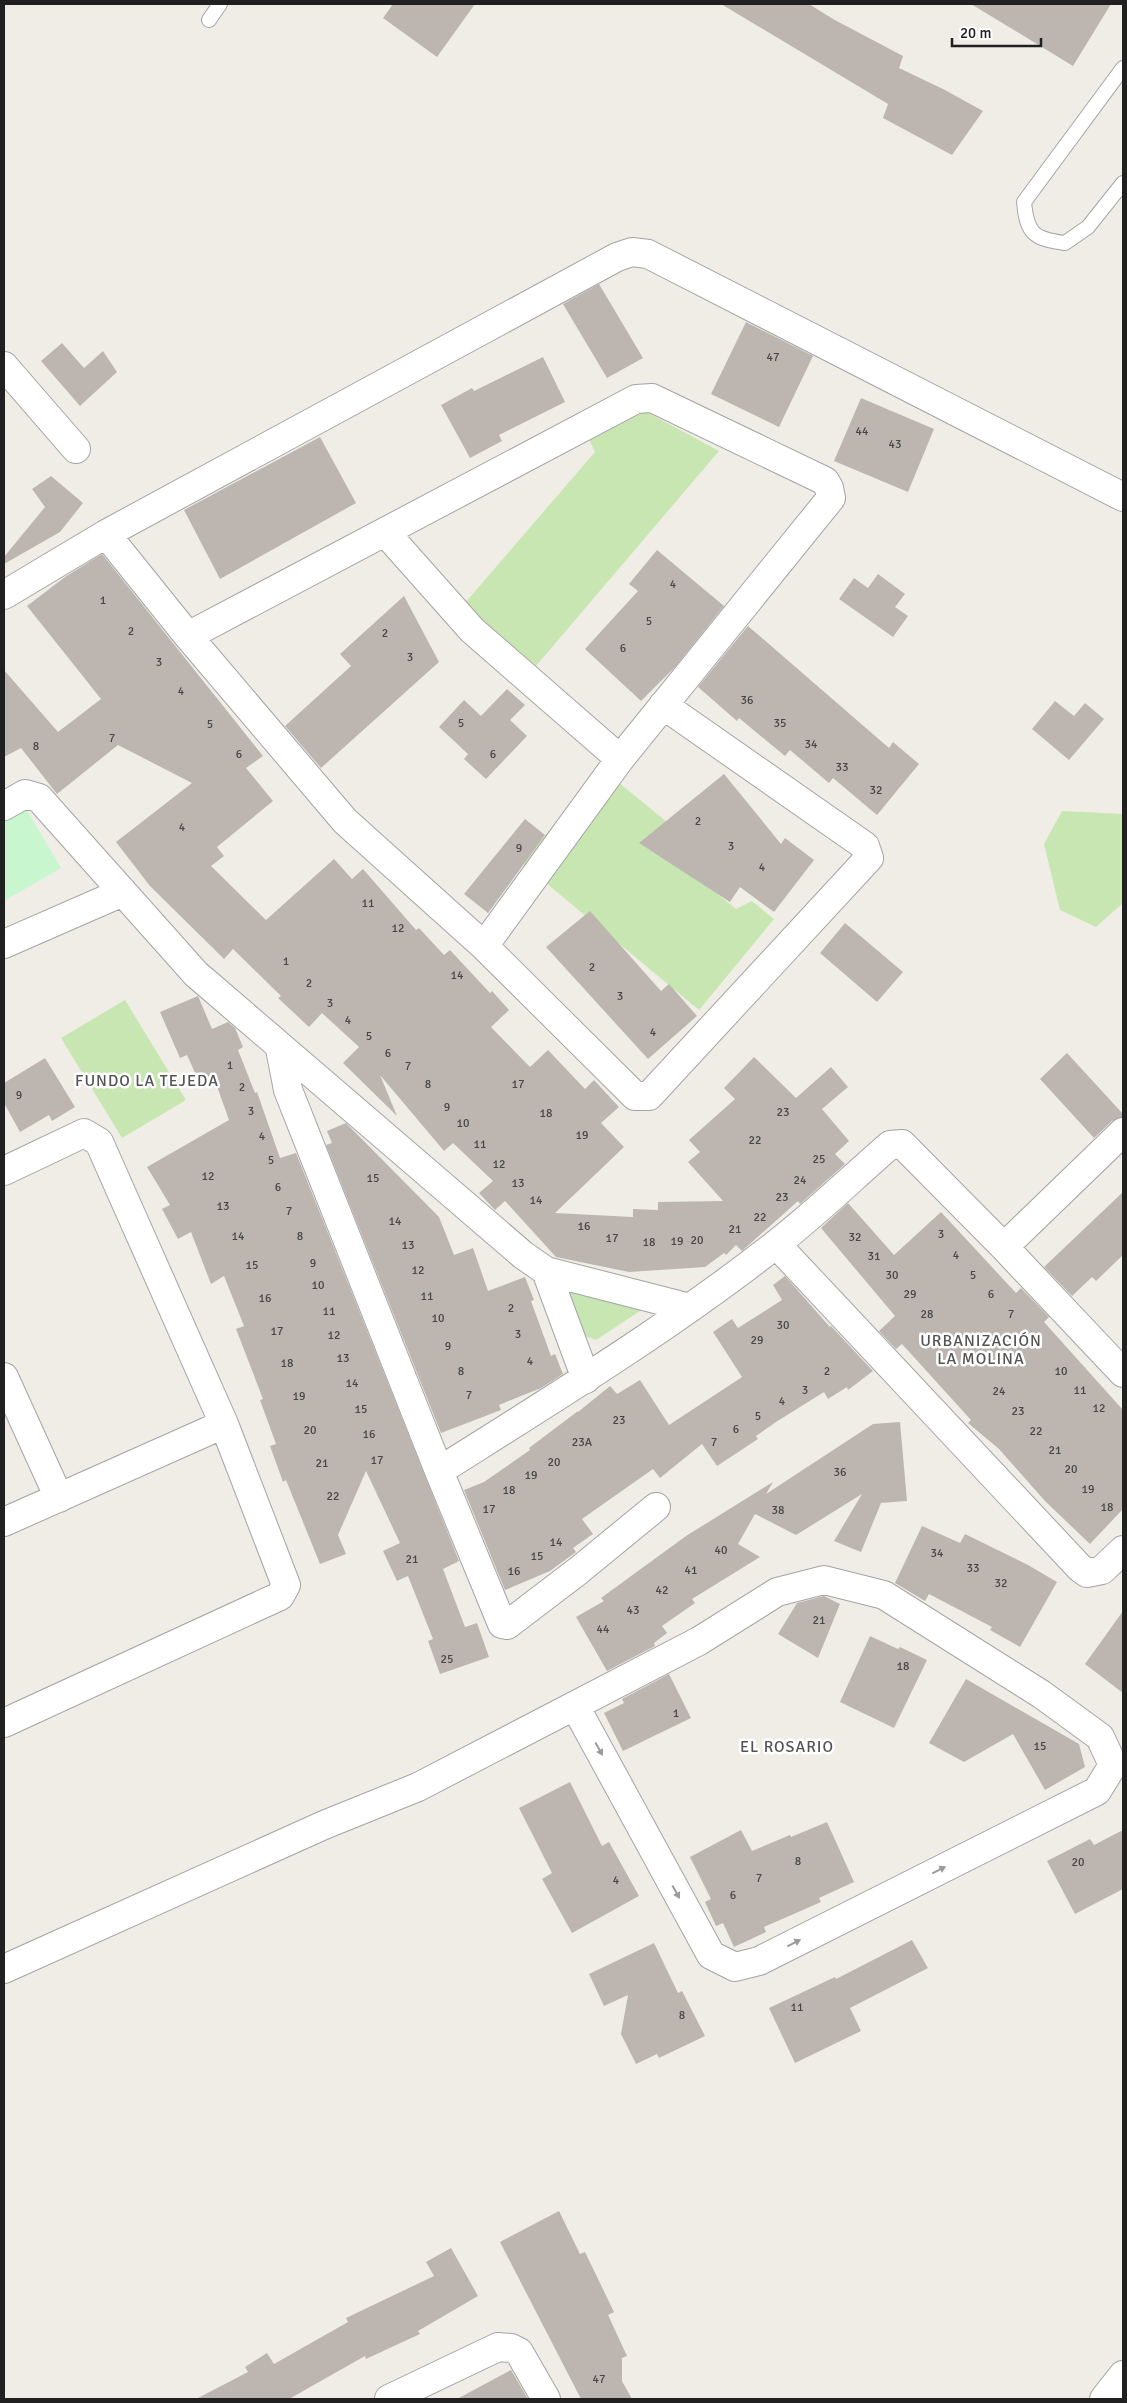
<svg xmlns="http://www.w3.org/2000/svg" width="1127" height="2403" font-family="Signika,sans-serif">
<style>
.grass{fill:#c8e6b1}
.park{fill:#c8f6ce}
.building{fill:#bdb6b0}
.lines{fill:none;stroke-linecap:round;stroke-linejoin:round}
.service-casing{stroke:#a4a4a4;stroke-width:16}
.minor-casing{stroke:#a4a4a4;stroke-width:30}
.service{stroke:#fff;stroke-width:14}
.minor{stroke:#fff;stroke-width:28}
.oneway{fill:#9b9b9b}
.labels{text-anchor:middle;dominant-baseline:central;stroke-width:5;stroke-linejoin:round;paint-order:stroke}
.number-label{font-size:12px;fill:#474644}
.neighbourhood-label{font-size:16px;letter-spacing:1px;fill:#535353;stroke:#fff}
</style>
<rect width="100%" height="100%" fill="#f0ede7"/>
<path class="grass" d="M639,408L719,451L536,666L464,604L595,452L586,433Z
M601,768L673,827L658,844L736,909L752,901L774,919L699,1010L522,863Z
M1062,811L1123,814V903L1096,927L1060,910L1044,844Z
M125,1000L186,1100L122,1138L61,1038Z
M560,1289L646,1307L596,1340L583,1335Z"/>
<path class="park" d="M12,785L61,868L4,901V790Z"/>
<path class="building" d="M393,4H475L437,57L383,18Z
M721,4H809L833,19L903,56L899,68L945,90L983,111L952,155L883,118L888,104Z
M971,4H1111L1073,66Z
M599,284L643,358L607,378L563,304Z
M746,322L813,356L779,427L711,394Z
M62,343L84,368L103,351L117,372L80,406L41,361Z
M543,357L565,402L499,435L502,441L470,458L441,405L472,388L474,391Z
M861,398L934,429L908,492L834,461Z
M320,437L356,503L220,579L184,510Z
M51,476L83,503L60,532L4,564V557L45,507L32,489Z
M657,550L724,606L675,667L641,701L585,649L638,591L629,584Z
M102,554L263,756L246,768L273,801L217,847L224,856L211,866L266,920L334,859L352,879L363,869L416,930L419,928L444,955L450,950L490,993L492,991L509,1010L491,1027L530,1067L548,1050L585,1089L594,1080L619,1107L601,1123L624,1147L555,1213L633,1217V1209L658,1210V1202L723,1201L688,1162L700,1152L689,1140L735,1099L724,1088L754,1057L796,1098L831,1067L848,1087L822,1109L849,1141L835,1154L845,1164L800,1204L798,1201L742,1251L736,1245L726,1255L724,1253L705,1267L629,1272L556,1257L505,1201L495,1210L479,1193L493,1181L453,1143L444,1151L380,1075L397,1116L343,1063L359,1047L322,1013L309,1027L278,998L281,996L233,949L224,959L150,886L116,842L192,783L118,745L57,794L21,748L4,757V670L58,732L101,699L27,606L65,577Z
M878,574L905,594L895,607L908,616L893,637L839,599L854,578L868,588Z
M404,596L439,662L321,768L285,726L351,666L340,654Z
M748,626L889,748L893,742L919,764L877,815L833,778L829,783L790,750L785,756L739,718L737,721L698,687Z
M507,689L525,705L510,720L527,736L486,779L464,759L468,754L439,727L464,700L481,716Z
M1055,701L1074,716L1085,703L1104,719L1069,760L1032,729Z
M724,774L781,844L785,838L814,860L774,912L740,887L730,902L639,843Z
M525,819L545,835L488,913L464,894Z
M590,911L661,991L669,984L697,1016L648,1059L546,947Z
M845,923L903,972L877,1002L820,953Z
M198,996L212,1029L228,1022L235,1028L243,1047L238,1050L255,1093L257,1092L280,1158L296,1153L459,1561L443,1569L465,1627L477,1623L489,1657L440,1674L428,1641L433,1639L408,1576L397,1581L383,1551L400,1543L366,1471L338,1535L346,1554L320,1564L286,1480L283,1482L270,1446L276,1444L260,1400L263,1399L236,1329L244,1326L224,1276L211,1284L191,1232L178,1239L162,1209L170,1205L147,1167L229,1120L214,1078L200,1084L187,1055L180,1058L160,1012Z
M1067,1053L1123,1114V1117L1112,1121L1094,1138L1040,1079Z
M45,1058L75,1107L52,1121L49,1115L20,1132L4,1103V1083Z
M346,1123L439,1217L454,1255L473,1248L488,1291L525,1277L534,1300L531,1301L551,1356L555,1354L563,1374L541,1388L499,1405L501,1410L441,1433L326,1145L332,1143L327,1131Z
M1123,1192V1255L1096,1281L1092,1277L1072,1296L1044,1267Z
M848,1203L894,1255L941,1212L1016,1293L1021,1288L1049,1317L1044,1322L1123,1410V1509L1090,1544L1045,1501L999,1449L968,1423L971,1420L902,1344L896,1349L879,1331L895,1316L821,1228Z
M785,1276L830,1327L831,1326L873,1371L848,1390L847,1387L828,1399L824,1392L776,1422L756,1436L758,1439L717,1466L702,1444L660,1478L653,1469L582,1519L593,1534L573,1548L576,1552L550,1571L505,1590L464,1490L484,1482L530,1450L529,1448L578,1411V1412L610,1386L617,1394L640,1380L669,1425L742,1377L713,1332L732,1319L738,1328L782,1300L773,1285Z
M900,1422L907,1501L881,1503L861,1552L834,1541L862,1494L796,1535L755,1514L738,1544L760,1557L692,1599L695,1603L662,1626L667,1633L654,1643L655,1646L607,1671L576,1617L604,1601L601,1598L686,1536L773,1482L766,1494L873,1424Z
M922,1526L960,1543L965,1534L1028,1565L1057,1582L1020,1647L990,1630L992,1627L929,1594L925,1601L895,1583Z
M824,1596L840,1604L818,1658L778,1634L797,1603Z
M1123,1611V1693L1085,1664Z
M870,1636L898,1649L900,1647L927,1660L894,1728L840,1702Z
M669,1674L691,1718L623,1751L604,1713L624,1703L622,1699Z
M966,1679L1079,1744L1085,1767L1045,1790L1013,1734L964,1762L929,1743Z
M570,1782L602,1846L609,1842L639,1896L572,1933L542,1879L552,1873L519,1808Z
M827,1822L854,1882L819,1898L821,1902L764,1927L766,1932L734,1947L723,1923L716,1926L705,1902L711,1899L690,1857L741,1830L752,1851L790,1835L791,1837Z
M1123,1830V1889L1075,1914L1047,1861L1090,1839L1094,1845Z
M912,1940L928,1968L850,2008L861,2031L795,2063L769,2008L835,1977L836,1979Z
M654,1943L678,1993L682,1991L705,2036L659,2058L657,2054L636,2064L621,2034L628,1995L604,2006L589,1974Z
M559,2211L580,2254L585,2252L614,2312L608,2315L627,2356L622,2358V2381L632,2399H581L500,2242Z
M451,2248L478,2296L418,2331L420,2334L366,2359L365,2356L289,2399H196L248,2372L245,2367L267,2353L274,2364L348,2322L346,2318L434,2276L426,2262Z
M511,2370L528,2399H457Z"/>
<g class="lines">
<g class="service-casing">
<path id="service" d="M209,20L220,4
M1123,68L1024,202C1027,234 1034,239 1065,243L1088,227L1123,183"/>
</g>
<g class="minor-casing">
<path id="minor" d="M4,366L76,449
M385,532L472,630L620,759
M106,534L188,636L345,821L484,946L635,1096H649L869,858L865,846L663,705
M4,595L106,534L617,257L632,252L648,254L1123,497
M188,636L636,399L652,398L825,481L829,488L831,498L620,759L484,946
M4,806L25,794L39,798L196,974L523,1255L546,1271L690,1308
M4,944L123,892
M280,1049L288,1090L439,1471L502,1624L507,1625L578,1571L656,1507
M4,1171L84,1133L99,1142L224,1424L286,1585L280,1596L4,1723
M776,1244L1080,1568L1087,1573L1102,1570L1123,1550
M1004,1247L1123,1132
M546,1271L586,1379
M4,1377L59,1498
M439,1471C553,1399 669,1328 775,1245C815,1214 852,1178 890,1145L902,1144L1004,1247L1123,1373
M4,1522L224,1424
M4,1969L324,1825L418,1787L699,1641L777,1592L824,1580L884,1595L1041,1694L1100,1737L1113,1765L1097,1791L759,1961L735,1967L711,1955L575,1706
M389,2399L498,2347L511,2348L519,2352L546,2399
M1104,2399L1123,2375"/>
</g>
<use href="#service" class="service"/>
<use href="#minor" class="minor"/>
</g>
<defs><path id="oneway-solid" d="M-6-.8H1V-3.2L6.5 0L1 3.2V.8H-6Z" transform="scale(1.25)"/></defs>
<g class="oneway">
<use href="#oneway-solid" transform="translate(599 1749) rotate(61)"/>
<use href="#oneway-solid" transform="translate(939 1870) rotate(-27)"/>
<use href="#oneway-solid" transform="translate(676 1892) rotate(61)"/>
<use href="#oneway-solid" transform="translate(794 1943) rotate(-27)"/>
</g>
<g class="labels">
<g class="number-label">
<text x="773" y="357">47</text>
<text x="862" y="431">44</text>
<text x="895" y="444">43</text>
<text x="673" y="584">4</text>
<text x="103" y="600">1</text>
<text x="649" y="621">5</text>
<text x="131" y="631">2</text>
<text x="385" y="633">2</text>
<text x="623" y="648">6</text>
<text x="410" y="657">3</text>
<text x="159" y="662">3</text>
<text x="181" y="691">4</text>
<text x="747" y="700">36</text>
<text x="461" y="723">5</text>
<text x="780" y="723">35</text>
<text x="210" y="724">5</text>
<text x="112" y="738">7</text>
<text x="811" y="744">34</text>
<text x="36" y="746">8</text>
<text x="239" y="754">6</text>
<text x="493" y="754">6</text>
<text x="842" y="767">33</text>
<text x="876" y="790">32</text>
<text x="698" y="821">2</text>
<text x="182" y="827">4</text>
<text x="731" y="846">3</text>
<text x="519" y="848">9</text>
<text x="762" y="867">4</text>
<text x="368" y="903">11</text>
<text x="398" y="928">12</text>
<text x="286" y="961">1</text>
<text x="592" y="967">2</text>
<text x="457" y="975">14</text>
<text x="309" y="983">2</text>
<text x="620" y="996">3</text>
<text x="330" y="1003">3</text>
<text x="348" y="1020">4</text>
<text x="653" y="1032">4</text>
<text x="369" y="1036">5</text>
<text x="388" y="1053">6</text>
<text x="230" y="1065">1</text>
<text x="408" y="1066">7</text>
<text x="428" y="1084">8</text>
<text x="518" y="1084">17</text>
<text x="242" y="1087">2</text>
<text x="19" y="1095">9</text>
<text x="447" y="1107">9</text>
<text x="251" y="1111">3</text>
<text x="783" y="1112">23</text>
<text x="546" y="1113">18</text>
<text x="463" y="1123">10</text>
<text x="582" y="1135">19</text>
<text x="262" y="1136">4</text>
<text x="755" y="1140">22</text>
<text x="480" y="1144">11</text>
<text x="819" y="1159">25</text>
<text x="271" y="1160">5</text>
<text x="499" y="1164">12</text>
<text x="208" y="1176">12</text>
<text x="373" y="1178">15</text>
<text x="800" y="1180">24</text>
<text x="518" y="1183">13</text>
<text x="278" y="1187">6</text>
<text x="782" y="1197">23</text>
<text x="536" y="1200">14</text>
<text x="223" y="1206">13</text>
<text x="289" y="1211">7</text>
<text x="760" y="1217">22</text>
<text x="395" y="1221">14</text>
<text x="584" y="1226">16</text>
<text x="735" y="1229">21</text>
<text x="941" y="1234">3</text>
<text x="238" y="1236">14</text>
<text x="300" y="1236">8</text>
<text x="855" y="1237">32</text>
<text x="612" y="1238">17</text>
<text x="697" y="1240">20</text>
<text x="677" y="1241">19</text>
<text x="649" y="1242">18</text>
<text x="408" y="1245">13</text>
<text x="956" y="1255">4</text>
<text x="874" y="1256">31</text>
<text x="313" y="1263">9</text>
<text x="252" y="1265">15</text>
<text x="418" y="1270">12</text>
<text x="892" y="1275">30</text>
<text x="973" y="1275">5</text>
<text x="318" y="1285">10</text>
<text x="910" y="1294">29</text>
<text x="991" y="1294">6</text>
<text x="427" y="1296">11</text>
<text x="265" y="1298">16</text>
<text x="511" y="1308">2</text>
<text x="329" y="1311">11</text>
<text x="927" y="1314">28</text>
<text x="1011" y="1314">7</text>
<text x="438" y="1318">10</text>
<text x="783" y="1325">30</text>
<text x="277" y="1331">17</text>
<text x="518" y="1334">3</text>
<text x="334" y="1335">12</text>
<text x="757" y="1340">29</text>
<text x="448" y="1346">9</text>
<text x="343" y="1358">13</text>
<text x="530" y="1361">4</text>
<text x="287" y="1363">18</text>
<text x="461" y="1371">8</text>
<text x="827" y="1371">2</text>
<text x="1061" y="1371">10</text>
<text x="352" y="1383">14</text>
<text x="805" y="1390">3</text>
<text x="1080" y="1390">11</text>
<text x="999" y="1391">24</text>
<text x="469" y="1395">7</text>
<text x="299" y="1396">19</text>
<text x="782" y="1401">4</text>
<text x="1099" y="1408">12</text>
<text x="361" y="1409">15</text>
<text x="1018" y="1411">23</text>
<text x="758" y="1416">5</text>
<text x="619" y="1420">23</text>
<text x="736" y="1429">6</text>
<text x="310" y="1430">20</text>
<text x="1036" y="1431">22</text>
<text x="369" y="1434">16</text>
<text x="582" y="1442">23A</text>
<text x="714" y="1442">7</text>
<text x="1055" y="1450">21</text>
<text x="377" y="1460">17</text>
<text x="554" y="1462">20</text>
<text x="322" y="1463">21</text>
<text x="1071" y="1469">20</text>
<text x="840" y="1472">36</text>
<text x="531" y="1475">19</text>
<text x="1088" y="1489">19</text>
<text x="509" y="1490">18</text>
<text x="333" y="1496">22</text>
<text x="1107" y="1507">18</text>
<text x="489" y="1509">17</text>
<text x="778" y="1510">38</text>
<text x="556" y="1542">14</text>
<text x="721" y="1550">40</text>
<text x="937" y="1553">34</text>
<text x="537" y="1556">15</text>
<text x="412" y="1559">21</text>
<text x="973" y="1568">33</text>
<text x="691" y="1570">41</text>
<text x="514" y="1571">16</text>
<text x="1001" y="1583">32</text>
<text x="662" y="1590">42</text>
<text x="633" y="1610">43</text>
<text x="819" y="1620">21</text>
<text x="603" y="1629">44</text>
<text x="447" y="1659">25</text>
<text x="903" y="1666">18</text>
<text x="676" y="1713">1</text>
<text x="1040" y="1746">15</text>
<text x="798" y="1861">8</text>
<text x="1078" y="1862">20</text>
<text x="759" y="1878">7</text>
<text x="616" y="1880">4</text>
<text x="733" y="1895">6</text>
<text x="797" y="2007">11</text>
<text x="682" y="2015">8</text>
<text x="599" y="2379">47</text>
</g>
<g class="neighbourhood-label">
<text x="147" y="1081">FUNDO LA TEJEDA</text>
<text x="981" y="1341">URBANIZACIÓN<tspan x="981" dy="18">LA MOLINA</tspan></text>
<text x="787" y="1747">EL ROSARIO</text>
</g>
</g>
<rect width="1127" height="2403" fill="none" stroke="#202020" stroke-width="10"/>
<path d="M952 38v8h89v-8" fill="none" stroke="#202020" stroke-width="2.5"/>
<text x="960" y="38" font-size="15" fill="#202020" stroke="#ffffff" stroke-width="4" paint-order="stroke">20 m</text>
</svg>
